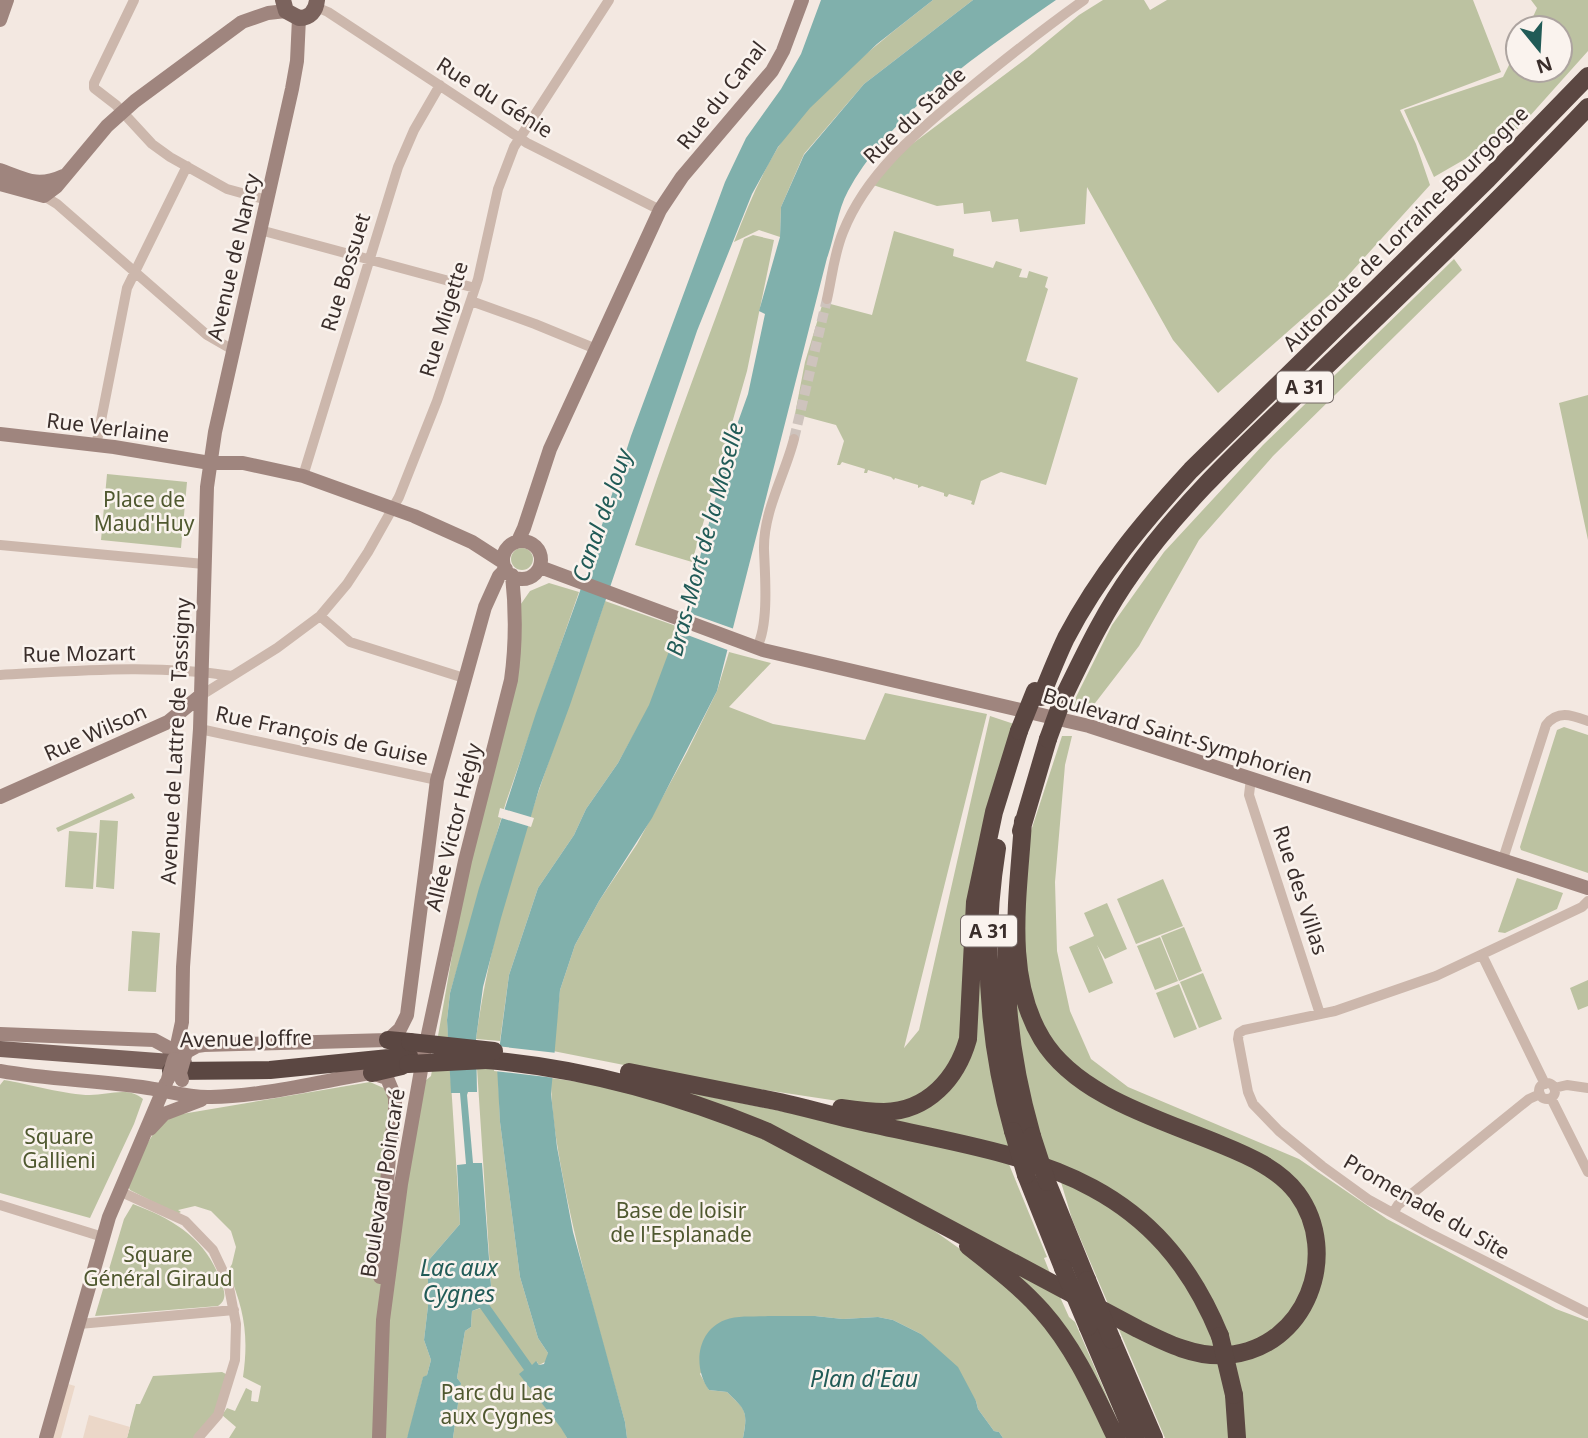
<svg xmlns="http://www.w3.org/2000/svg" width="1588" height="1438" font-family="'Noto Sans',sans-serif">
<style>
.green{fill:#bcc2a1}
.plaza{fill:#ebd7c8}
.water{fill:#80b0ac}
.pier{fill:#f3e8e1}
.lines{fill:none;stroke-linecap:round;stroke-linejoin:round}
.street-tunnel{stroke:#cec3bd;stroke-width:10;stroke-dasharray:10 5;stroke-linecap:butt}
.street{stroke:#ccb7ac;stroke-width:10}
.secondary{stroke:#9f857e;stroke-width:14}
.primary{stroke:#7b635d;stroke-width:16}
.highway{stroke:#5b4742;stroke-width:18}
.secondary-bridge{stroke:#9f857e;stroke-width:14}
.highway-bridge{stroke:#5b4742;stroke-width:18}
.labels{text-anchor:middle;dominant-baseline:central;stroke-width:5;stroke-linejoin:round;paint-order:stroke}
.shield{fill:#faf3ee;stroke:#746966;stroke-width:2}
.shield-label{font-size:19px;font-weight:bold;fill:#3a2e2b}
.street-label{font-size:21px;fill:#3a2e2b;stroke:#faf3ee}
.park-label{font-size:21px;fill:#4f582f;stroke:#faf3ee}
.water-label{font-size:23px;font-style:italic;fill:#215b57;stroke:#faf3ee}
</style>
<rect width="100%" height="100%" fill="#f3e8e1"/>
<path class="green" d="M933,0H973L864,84L804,154L781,207L780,237L759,230L734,242C746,210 759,179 777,149C811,95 882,40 933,0Z
M1103,0H1144L1150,10L1167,0H1473L1501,72L1400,110L1416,144L1430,185L1335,290L1218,393L1173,340L1087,187L1085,224L1020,232L1018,219L992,222L990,211L964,214L963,203L937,206L873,185L896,156L1027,58L1079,15Z
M1531,0H1588V51L1519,128L1434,177L1404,110L1503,77L1518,47V70H1560V28H1528L1537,8Z
M894,231L954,249L953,256L993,268L996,261L1022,269L1019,277L1027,278L1029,271L1048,277L1045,287L1048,289L1026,361L1078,378L1046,485L1001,472L981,481L974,505L971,504L972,501L949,494L947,497L944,496V493L922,486L918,488V485L895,478L894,480L891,477L868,470L867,473H864L865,469L842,462L840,465H837L844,441L836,425L795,414L805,362L823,302L872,315Z
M753,235L774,240L747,371L692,562L635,545C668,442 708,341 744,239Z
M1454,259L1462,270L1273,456L1199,540L1139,646L1089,711L1072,705L1112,625L1164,552L1263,445Z
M1588,395V540L1559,403Z
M107,474L187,482L181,548L101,540Z
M511 559a11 11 0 1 1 22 0a11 11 0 1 1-22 0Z
M549,583L579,592L506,802L450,993L447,1020L460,1224L428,1261V1306L424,1340L431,1360L427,1375L423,1378L409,1433L407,1438H383L388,1328L408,1157L425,1081L431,1076L478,807L511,680L516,611L530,591Z
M605,601L679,627L650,705L618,763L586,809L574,835L538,888L509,975L500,1041L476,1039C496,888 557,744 605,601Z
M729,652L771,663L729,707L773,724L865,740L885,693L987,714L904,1048L919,1030L990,716L1014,724L974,981L1016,983L1036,1040L1097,1085L1056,1051L1032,1003L1019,928L1029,837L1062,736H1072L1065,765L1055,882L1057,951L1070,1011L1091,1059L1128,1087L1299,1159L1387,1219L1556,1309L1588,1321V1438H1165L1072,1219L1055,1162L993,1144L853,1115L858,1104L700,1080L553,1051L560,990L575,945L599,901L637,844L687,752L717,691Z
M1564,727L1588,735V873L1521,850L1520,847L1557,730Z
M132,793L135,798L58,832L56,828Z
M100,820L118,821L114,889L96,887Z
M69,831L97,833L93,889L65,887Z
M1517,878L1563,893L1557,909L1505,933L1498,932Z
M1163,879L1183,926L1136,944L1117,899Z
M1107,903L1127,949L1105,959L1097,945L1113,983L1089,993L1069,947L1094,936L1084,913Z
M1184,927L1202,971L1179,981L1161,936Z
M132,931L160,933L156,992L128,991Z
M1160,937L1178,981L1155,990L1137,946Z
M1203,973L1222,1019L1199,1028L1180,982Z
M1588,980V1006L1578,1010L1570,988Z
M1179,984L1197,1029L1174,1038L1156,993Z
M477,1068L498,1070L500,1122L520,1277L538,1338L548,1353L547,1361L539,1365L537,1362L526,1383L562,1428L567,1438H453L461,1383L457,1378L465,1331L471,1327L472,1311L481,1308L492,1299Z
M551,1078L607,1086L663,1100L762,1137L899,1209L936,1232L1004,1280L1062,1347L1110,1438H1003L999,1432L994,1431L978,1409L976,1401L921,1334L893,1320L878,1317L843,1319L815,1316L736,1318L700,1374L709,1390L727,1392C746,1410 748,1411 743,1438H627L625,1422C602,1341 579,1261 563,1178C557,1145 551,1112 551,1078Z
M4,1080C28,1084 67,1095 90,1095C108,1095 129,1086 143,1099L134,1124L90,1218L0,1193V1085Z
M370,1082L388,1090L393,1100L377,1438H229L236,1427L222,1415L227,1408L235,1411L246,1388L252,1391L251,1401L258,1402L261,1386L243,1377C249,1335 244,1309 228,1271L232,1264L236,1247L231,1231L211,1211L195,1206L178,1210L181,1212L177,1214L130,1190L127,1184C140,1160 150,1126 176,1115Z
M687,1092L1006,1157L1047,1257L1044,1258L1052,1278L688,1096Z
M133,1204C173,1219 207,1239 221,1282C225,1292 227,1300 218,1306L95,1316L124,1219Z
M976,1247L1056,1288L1069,1317L1075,1322L1125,1438H1120L1074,1347Z
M222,1372L228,1375L215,1413L194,1438H127L136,1404H140L153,1376Z"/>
<path class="plaza" d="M65,1383L75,1386L61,1438H49Z
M89,1415L130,1427L127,1438H83Z"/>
<path class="water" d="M821,0H933L877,44L810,108L778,147L752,194L697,331L570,705L539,789L501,918L483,987L476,1039L477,1092H468L467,1095L473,1163H482L492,1299L488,1303L532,1365L536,1361L539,1365L544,1364L548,1353L538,1338L520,1277L500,1122L497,1066L509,975L538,888L574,835L586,809L618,763L649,705L690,595L729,447L748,394L765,314L759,311L780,237L781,207L804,155L864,84L973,0H1056C982,52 892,111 848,191C837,211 835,237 827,258L717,691L652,818L599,901L575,945L560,990L551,1094L557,1147L573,1232L625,1422L627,1438H567L561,1428L519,1374L524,1370L480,1308L472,1311L471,1327L465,1331L457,1378L461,1383L453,1438H407L423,1377L427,1375L431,1360L424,1340L428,1306V1261L460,1224L457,1165L466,1164L460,1093H451L447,1020L450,993L479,888L536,713L584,580L631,436L725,182L746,138L781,89L801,54Z
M768,1316H815L843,1319L878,1317L893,1320L921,1334L958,1367L976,1401L978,1409L994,1431L999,1432L1003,1438H743C748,1412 746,1410 727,1392L709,1390C693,1368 696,1331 725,1320C738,1315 755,1317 768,1316Z"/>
<path class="pier" d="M681,610L737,630L733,652L674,630Z
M500,808L534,818L531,827L498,817Z
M496,1046L557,1053L555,1078L494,1071Z"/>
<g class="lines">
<path class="street-tunnel" d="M794,439L827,299"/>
<path class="street" d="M134,0L94,83V88L116,105L152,144L170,157L227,189L267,200
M316,7L328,12L527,143L660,210
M42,193L44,196L57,204L207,335L233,350
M260,230L475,288
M827,299C832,277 834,254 843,232C867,172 917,132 965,92C1004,60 1043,29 1084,0
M471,301L535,324L596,349
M96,446L127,288L187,166
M303,476L398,167L414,130L440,85
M0,545L204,564
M320,616L350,642L464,678
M757,647C769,624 765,576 764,550C763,511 785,475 794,439
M0,675C76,671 156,664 232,676
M200,696L277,648L320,616L347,584L368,552L399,497L437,401L478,279L498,189L514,147L609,0
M200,729L437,780
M1251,778L1249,795L1320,1014
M1503,859L1546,725C1558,710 1571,715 1588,721
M1588,901L1582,907L1436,976L1335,1011L1244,1030L1239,1033L1238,1039L1248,1092L1253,1104L1279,1131L1322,1166L1369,1200L1427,1232L1588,1313
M1482,955L1545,1084
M1539 1091a8 8 0 1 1 16 0a8 8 0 1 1-16 0Z
M1554,1088L1567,1085L1588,1088
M1551,1098L1588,1172
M119,1191L185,1221L213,1250L228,1282L236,1324L235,1360L218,1415L198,1438
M0,1205L103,1237
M1393,1213L1398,1205L1529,1099L1540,1094
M79,1324L234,1310"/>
<path class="secondary" d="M0,20L7,0
M0,170C25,179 37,188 63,176
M0,184L44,196L56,187L107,126L135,101L242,22L268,13L286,11
M0,434L114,447L210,463H243L303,476L414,516L472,542L503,562
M518,541L524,528L550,449L660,210L682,177L772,71L783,51L802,0
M503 560a19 19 0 1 1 38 0a19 19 0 1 1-38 0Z
M540,567L763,650L1089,726L1588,888
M0,797L168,722L200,696
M0,1034L154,1040L167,1047L174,1059
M186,1052L197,1046L204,1045L388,1040L400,1029L407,1015L437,780L485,607L499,576L506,569
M174,1059L182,1022L183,967L200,729L207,487L215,432L292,89L297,61L299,18
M0,1071C49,1080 99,1080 148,1088C169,1091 189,1098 211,1097C262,1096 314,1083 364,1074L372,1073L387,1078L395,1097V1112L389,1157L380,1277
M150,1129L164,1114L201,1100
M46,1438L109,1217L166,1083
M379,1438L383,1320L401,1184L424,1053L465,861L511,680C516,644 516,611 512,575"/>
<path class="primary" d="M283,0L286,11L299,18C310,18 316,11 317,0
M0,1049L184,1063"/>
<path class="highway" d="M1041,697C1049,677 1057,657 1066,638C1099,575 1143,522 1191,470L1488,179L1588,76
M1063,698C1084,655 1104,612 1132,573C1182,502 1247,443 1309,383C1403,292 1498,202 1588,107
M1021,831L1048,739
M997,848C982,942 987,1039 1013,1131
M1007,942C1004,1008 1014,1073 1032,1136
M388,1040L410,1042
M486,1060C584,1068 676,1094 766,1131L1138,1329C1166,1343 1196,1358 1228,1355C1306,1348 1342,1254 1297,1193C1279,1169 1249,1156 1222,1145C1163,1120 1077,1097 1042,1039C1003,975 1019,892 1023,821
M171,1071L270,1070L409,1056
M629,1072C679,1082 729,1092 780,1102C807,1108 834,1116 862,1122C1019,1157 1151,1167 1220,1336
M372,1073L402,1066
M841,1108C855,1110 870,1112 884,1112C928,1111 957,1078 968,1039L975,902L994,812L1019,731
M1026,1175L1063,1268
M1047,1182L1087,1280
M968,1246C993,1266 1020,1286 1042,1311C1075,1348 1095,1394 1116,1438
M1088,1327L1135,1438
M1112,1340L1154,1438
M1234,1395L1237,1438"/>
<path class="secondary-bridge" d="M168,1079L174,1059
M182,1080L180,1073L186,1052"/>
<path class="highway-bridge" d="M1019,731L1035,691
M1048,739L1063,698
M410,1042L494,1051
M408,1064L486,1060
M1013,1131L1026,1175
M1032,1136L1047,1182
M1063,1268L1088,1327
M1087,1280L1112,1340
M1220,1336L1234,1395"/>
</g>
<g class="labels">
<g class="shield">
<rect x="1277" y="371.5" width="56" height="31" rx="5"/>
<rect x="961" y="915.5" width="56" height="31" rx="5"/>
</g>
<g class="shield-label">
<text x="1305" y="387">A 31</text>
<text x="989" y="931">A 31</text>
</g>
<g class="street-label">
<text transform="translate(721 95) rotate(-52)">Rue du Canal</text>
<text transform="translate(495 97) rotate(32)">Rue du Génie</text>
<text transform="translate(914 115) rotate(-43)">Rue du Stade</text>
<text transform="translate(1405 228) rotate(-45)">Autoroute de Lorraine-Bourgogne</text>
<text transform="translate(233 257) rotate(-77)">Avenue de Nancy</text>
<text transform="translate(345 272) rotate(-73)">Rue Bossuet</text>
<text transform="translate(443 319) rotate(-73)">Rue Migette</text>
<text transform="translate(108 427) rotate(7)">Rue Verlaine</text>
<text transform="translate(79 653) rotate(-1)">Rue Mozart</text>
<text transform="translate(95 732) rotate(-24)">Rue Wilson</text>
<text transform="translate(322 735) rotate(12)">Rue François de Guise</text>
<text transform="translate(1178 735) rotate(17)">Boulevard Saint-Symphorien</text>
<text transform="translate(175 741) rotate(-87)">Avenue de Lattre de Tassigny</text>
<text transform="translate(453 827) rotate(-76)">Allée Victor Hégly</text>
<text transform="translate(1301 890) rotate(72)">Rue des Villas</text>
<text transform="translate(246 1038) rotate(-1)">Avenue Joffre</text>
<text transform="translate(382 1183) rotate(-81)">Boulevard Poincaré</text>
<text transform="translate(1427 1206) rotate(30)">Promenade du Site</text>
</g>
<g class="park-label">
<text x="144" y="499">Place de<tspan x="144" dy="24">Maud'Huy</tspan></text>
<text x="59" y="1136">Square<tspan x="59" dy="24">Gallieni</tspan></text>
<text x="681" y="1210">Base de loisir<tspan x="681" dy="24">de l'Esplanade</tspan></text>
<text x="158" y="1254">Square<tspan x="158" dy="24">Général Giraud</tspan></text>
<text x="497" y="1392">Parc du Lac<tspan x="497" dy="24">aux Cygnes</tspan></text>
</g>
<g class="water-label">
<text transform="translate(601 515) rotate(-71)">Canal de Jouy</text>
<text transform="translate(704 539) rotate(-75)">Bras-Mort de la Moselle</text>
<text x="459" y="1267">Lac aux<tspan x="459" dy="26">Cygnes</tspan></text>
<text x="864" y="1378">Plan d'Eau</text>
</g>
</g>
<g transform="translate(1539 49) rotate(162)"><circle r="33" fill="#faf3ee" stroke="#ada4a0" stroke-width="2"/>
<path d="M0-5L12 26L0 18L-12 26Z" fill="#215b57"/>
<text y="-10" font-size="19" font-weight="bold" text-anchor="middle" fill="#3a2e2b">N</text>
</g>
</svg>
